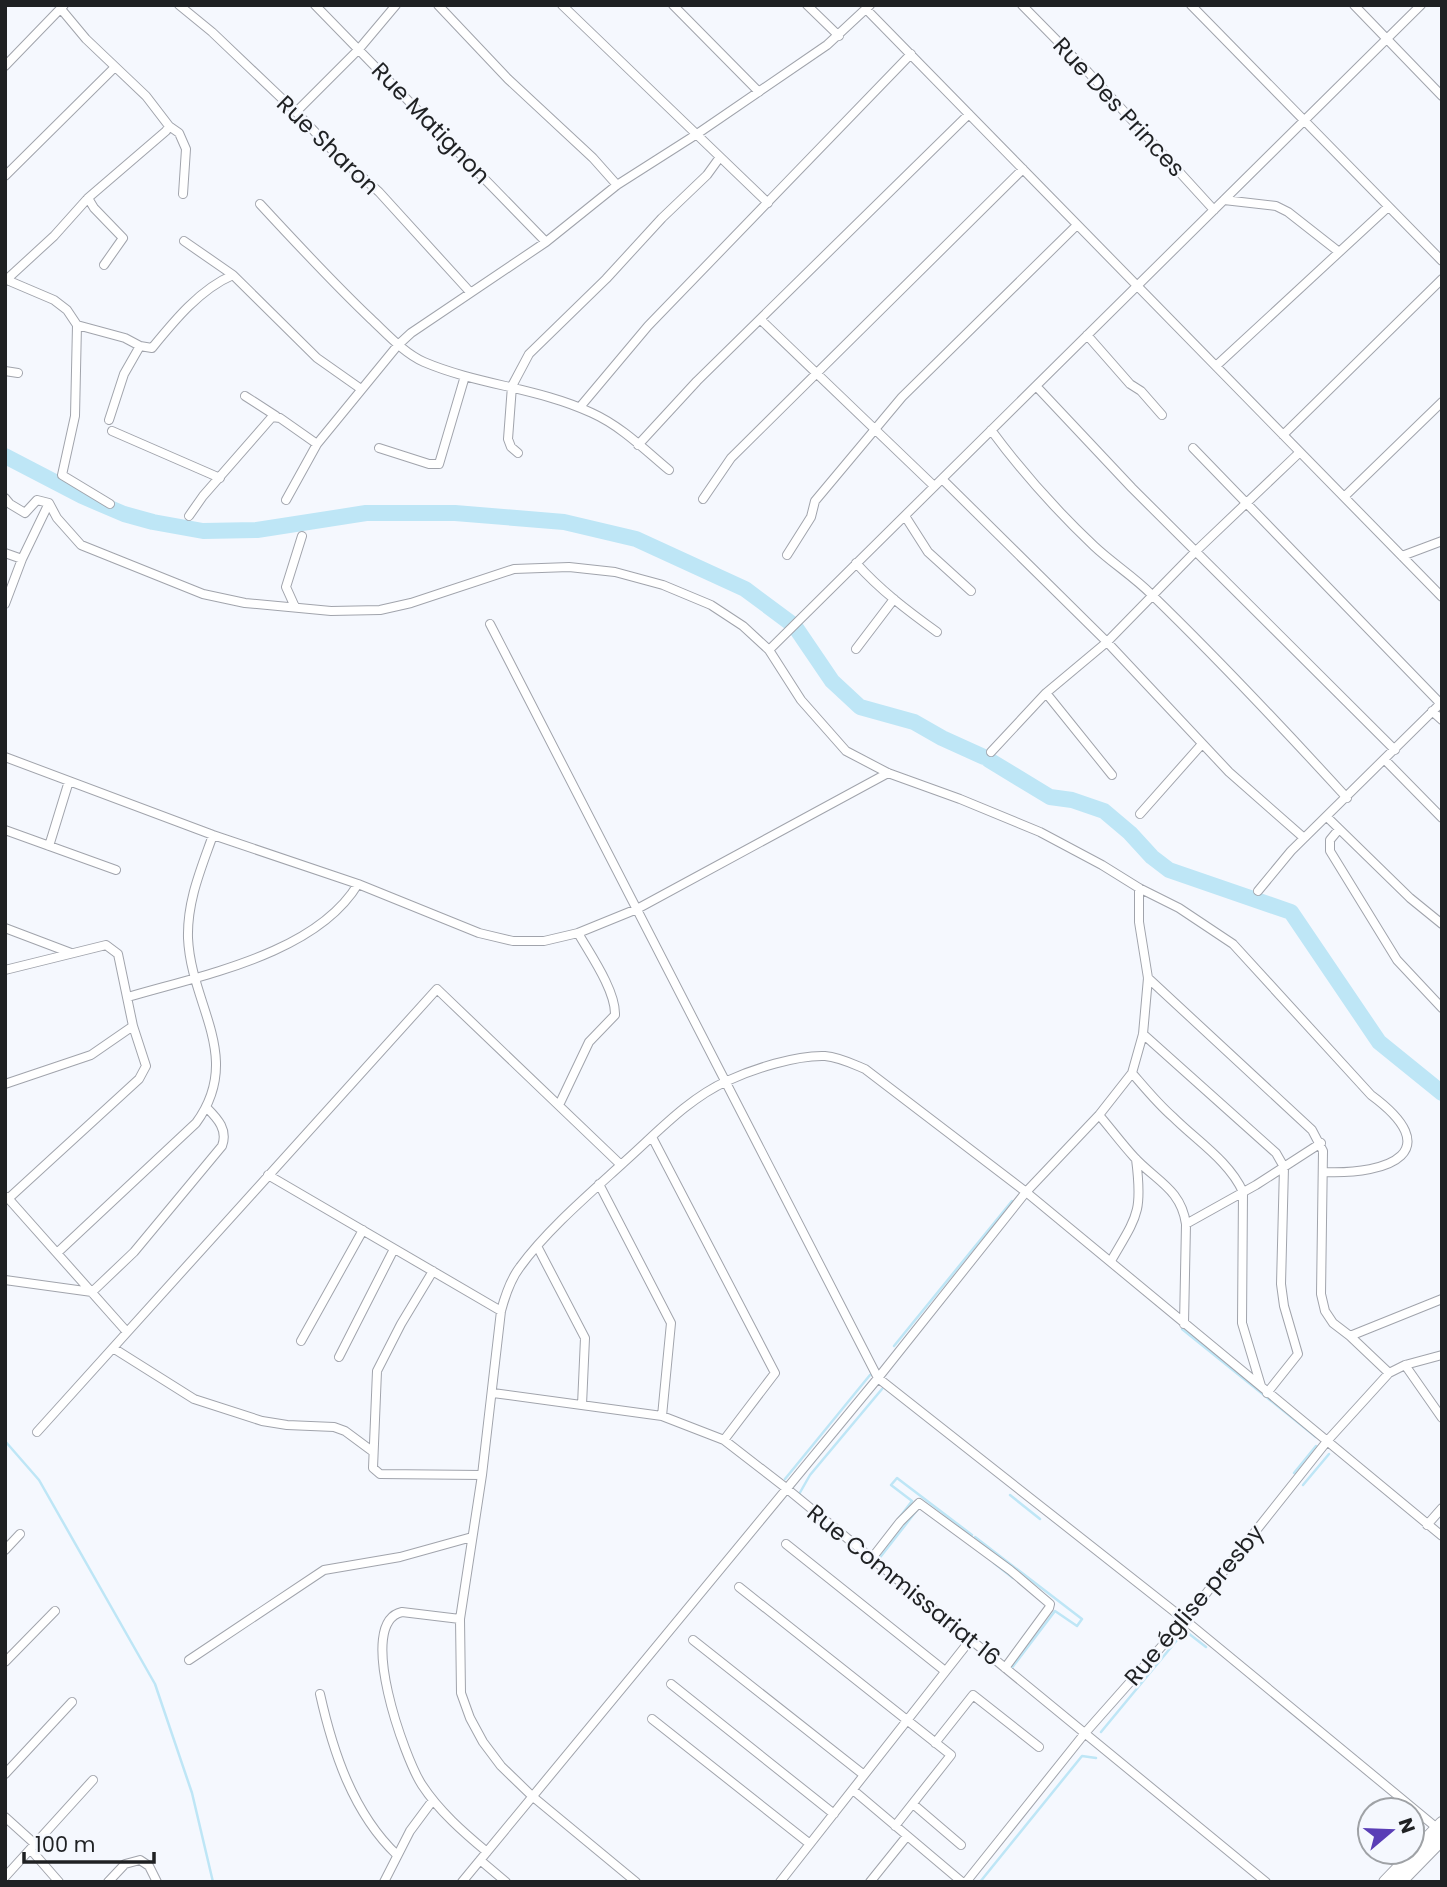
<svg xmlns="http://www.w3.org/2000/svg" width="1447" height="1887" font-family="Poppins,sans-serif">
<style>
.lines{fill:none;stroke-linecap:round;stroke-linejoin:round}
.stream{stroke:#bee6f6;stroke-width:2.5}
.river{stroke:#bee6f6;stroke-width:16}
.street-casing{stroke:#a1a4ac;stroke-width:10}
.primary-casing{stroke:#a1a4ac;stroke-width:14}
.street{stroke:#fff;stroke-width:8}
.primary{stroke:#fff;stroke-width:12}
.labels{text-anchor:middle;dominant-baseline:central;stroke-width:5;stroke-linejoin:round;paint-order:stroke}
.street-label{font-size:23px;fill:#1f2123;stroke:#f5f8fe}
</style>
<rect width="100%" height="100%" fill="#f5f8fe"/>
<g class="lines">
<path class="stream" d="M1182,1329L1316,1437
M894,1346L1012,1201
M5,1441L39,1480L155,1684L192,1793L213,1882
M1294,1473L1316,1446
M785,1479L870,1375
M1303,1485L1329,1454
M1010,1495L1040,1519
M798,1496L810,1475L882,1389
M899,1518L912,1501L891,1485L897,1478L972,1535
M975,1537L1082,1619L1077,1626L1055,1611L1011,1669
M878,1560L917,1510
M994,1563L1013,1578
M1101,1732L1182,1634L1188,1633L1206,1647
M980,1882L1082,1756L1096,1758"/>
<path class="river" d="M5,456L82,496L124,514L153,522L203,531L257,530L366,513H455L564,522L636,539L745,589L792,624
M796,628L832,681L860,707L914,722L942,738L984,757
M989,760L1050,797L1072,800L1104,811L1130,833L1152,857L1169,870L1291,912L1379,1042L1442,1093"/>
<g class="street-casing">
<path id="street" d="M179,5L212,32L296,112L333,151L379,192L470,292
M315,5L546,242
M438,5L508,79L593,158L617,185
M562,5L768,203
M673,5L759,92
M807,5L839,36
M1022,5L1088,72L1214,210
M1191,5L1442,261
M1354,5L1442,96
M61,9L86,39L146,96L169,126L179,133L186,149L183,194
M866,9L1442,597
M5,66L64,5
M296,112L359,49L396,5
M5,176L115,67
M88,198L94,208L123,238L104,265
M1224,200L1276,206L1288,212L1339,252
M260,204C296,243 332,282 371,319C387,334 404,353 424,362C478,385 539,388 592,413C621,426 645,450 669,470
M184,241L233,275
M7,280L54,300L67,310L77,325L75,416L62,475L110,504
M5,281L54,236L88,198L166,131L169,126
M761,320L934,486
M77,325L125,338L140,346L152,348C174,321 200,289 233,275L317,358L361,389
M1087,335L1130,384L1141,391L1162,415
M1216,366L1388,207
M5,371L18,373
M1036,386L1132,488L1395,750
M245,396L276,416
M580,407L648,326L911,54
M109,420L124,374L140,346
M991,430C1022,472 1056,510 1094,546C1112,563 1133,576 1151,594C1219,660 1283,728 1347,798
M112,431L220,478
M1283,435L1442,279
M638,445L697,381L969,114
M379,448L429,464H439L465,376
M1193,448L1440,703
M518,453L511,447L508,439L512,386L529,354L606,279L662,218L707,175L720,157
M942,479L1107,642L1229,772L1304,838
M1344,497L1442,402
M5,498L10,504L25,513L37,500L49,503L57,518L81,545L203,594L245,603L331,611L380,610L411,603L514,569L569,567L615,572L663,585L711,605L743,626L769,650L801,700L846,751L888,773L960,799L1040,832L1102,865L1139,888L1179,908L1233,944L1371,1095C1447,1151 1391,1175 1323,1172
M703,499L731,458L1023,169
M286,500L317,444L398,345L411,333L546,242L617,185L697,134L827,45L870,5
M189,516L203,496L272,417L280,418L317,444
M905,516L928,552L971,591
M5,553L22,559
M787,555L811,517L815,501L902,397L1077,225
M1402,556L1442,541
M856,563C880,590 908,611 937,632
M5,604L22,559L49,503
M295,607L286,587L302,536
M490,624L878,1378L1185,1620L1437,1828
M856,649L894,599
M769,650L1421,5
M1046,693L1112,775
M1432,711L1442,720
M991,752L1046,693L1107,642L1196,551L1300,452
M5,757L213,835L358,884L479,933L513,941H544L578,933L637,909L888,773
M1385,760L1442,818
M1140,814L1202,744
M1327,817L1410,898L1442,924
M1339,829L1330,840V851L1397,960L1442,1008
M5,830L116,870
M49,846L69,781
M1258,891L1291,851L1442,702
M5,928L71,953
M5,970L106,945L118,954L133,1026L146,1066L139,1079L9,1198
M1148,978L1312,1130L1323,1151L1321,1294L1325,1311L1333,1323L1350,1336L1389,1373
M128,997C202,975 316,954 358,884
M1143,1034L1276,1153L1284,1167L1281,1284L1284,1306L1298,1354L1267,1393
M1132,1073C1145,1088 1158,1104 1173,1117C1197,1141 1229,1161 1243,1192L1242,1323L1261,1386
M5,1084L91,1055L133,1026
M559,1105L589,1042L615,1015C616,991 590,954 578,933
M1099,1115C1111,1129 1122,1144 1134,1157C1156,1181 1181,1189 1186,1224L1184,1324
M652,1137L775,1373L724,1440
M268,1175L501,1311
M599,1184L671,1323L662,1416
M7,1197L127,1332
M1186,1224L1256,1185L1321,1143
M537,1246L585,1338L582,1405
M57,1253L196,1123C244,1057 191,1006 188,938C187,901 201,869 213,835
M1111,1261C1137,1216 1143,1213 1136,1159
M433,1271L401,1324L377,1371L373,1468L380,1474L482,1475
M5,1280L92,1292L134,1252L222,1146C228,1130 218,1119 207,1108
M1350,1336L1442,1299
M301,1341L363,1230
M113,1348L194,1399L262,1421L287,1425L334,1427L345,1431L372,1451
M339,1357L394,1249
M1405,1365L1442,1418
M493,1393L662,1416L724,1440L786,1488L1266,1882
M37,1432L437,989L621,1165
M1427,1525L1442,1508
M786,1544L945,1671
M5,1550L20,1534
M872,1558L900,1522L919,1503L1010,1570L1050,1604L1049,1608L1005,1668
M739,1587L951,1755L895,1826
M460,1619L402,1612C355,1622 405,1759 422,1785C439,1811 463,1832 487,1852
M693,1640L864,1775
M189,1660L324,1570L400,1557L472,1537
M5,1662L55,1611
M671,1684L834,1814
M320,1694C333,1752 353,1813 397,1855
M652,1719L810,1844
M935,1743L973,1695L1039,1747
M5,1774L72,1702
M853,1790L962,1882
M913,1804L961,1845
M5,1817L35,1844
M31,1850L59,1882
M480,1860L506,1882
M5,1877L93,1780
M108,1882L125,1864L140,1860L149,1866L157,1882
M384,1882L410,1831L433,1800
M462,1882L878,1378L1026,1192L1099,1115L1132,1073L1143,1034L1148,978L1139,922V888
M636,1882L532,1796L501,1766L483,1742L470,1718L461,1693L460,1619L482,1475L501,1311C505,1296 510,1280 520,1267C546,1231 589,1194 622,1164C654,1136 687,1099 727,1081C753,1069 796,1055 825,1056C839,1057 853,1064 865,1069L1026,1192L1442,1536
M780,1882L971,1639
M870,1882L907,1836
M966,1882L1085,1733L1185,1620L1328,1440L1389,1373L1405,1365L1442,1355"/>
</g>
<g class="primary-casing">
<path id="primary" d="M1385,1882L1442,1823
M1400,1882L1442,1839"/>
</g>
<use href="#street" class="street"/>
<use href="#primary" class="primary"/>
</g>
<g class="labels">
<g class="street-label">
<text transform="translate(1119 107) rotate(47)">Rue Des Princes</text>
<text transform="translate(431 123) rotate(46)">Rue Matignon</text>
<text transform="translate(328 145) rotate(44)">Rue Sharon</text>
<text transform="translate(904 1585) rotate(39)">Rue Commissariat 16</text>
<text transform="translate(1194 1605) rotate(-50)">Rue église presby</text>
</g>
</g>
<rect width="1447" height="1887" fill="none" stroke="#1f2123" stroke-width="14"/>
<g transform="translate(1391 1831) rotate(71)"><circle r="33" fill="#f5f8fe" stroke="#9fa2a6" stroke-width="2"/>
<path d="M0-5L12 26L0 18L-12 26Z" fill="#5a3eb6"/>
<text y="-10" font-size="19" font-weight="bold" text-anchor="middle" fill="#1f2123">N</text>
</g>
<path d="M24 1852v10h130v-10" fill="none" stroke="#1f2123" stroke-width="3.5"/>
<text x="35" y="1852" font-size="21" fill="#1f2123" stroke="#f5f8fe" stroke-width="5" paint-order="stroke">100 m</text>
</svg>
